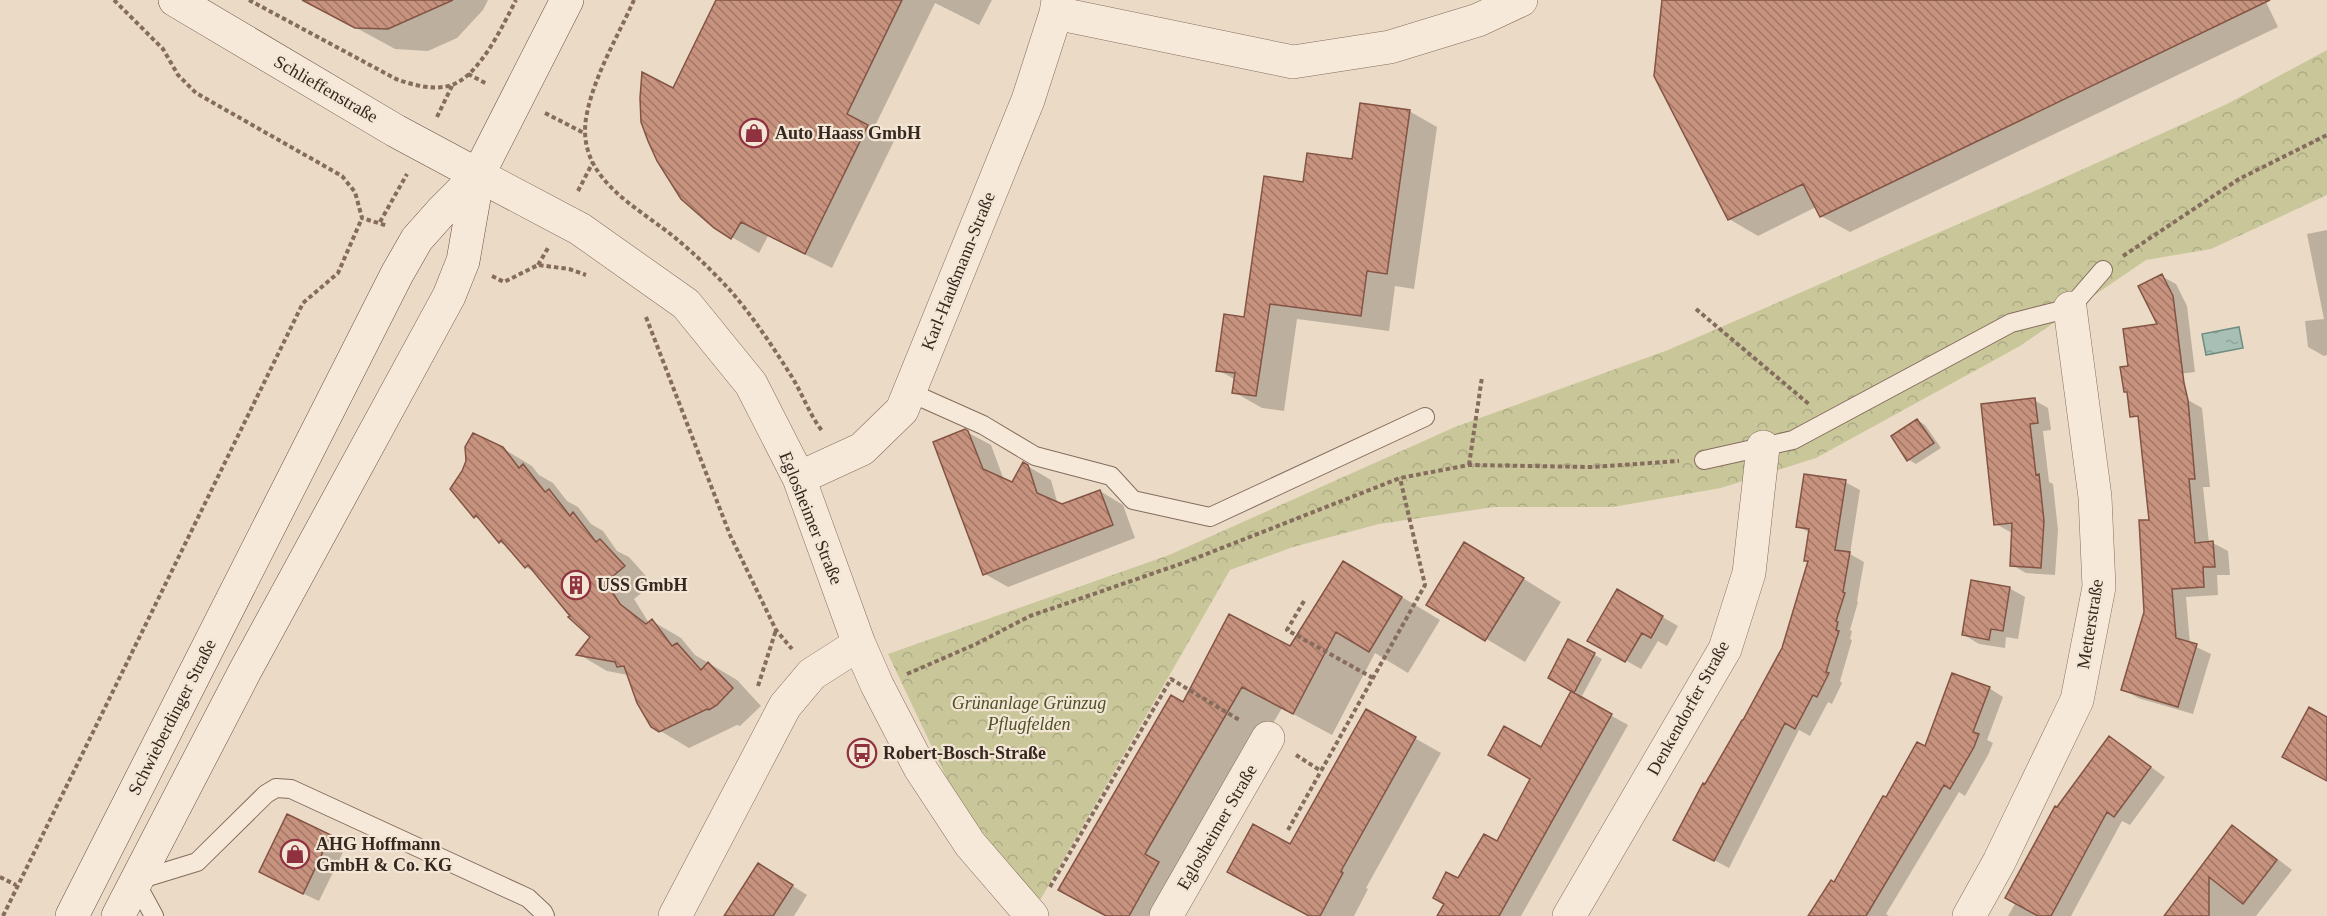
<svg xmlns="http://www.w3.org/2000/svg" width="2327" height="916" font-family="Georgia,serif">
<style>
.park{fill:url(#park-crowns)}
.water{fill:url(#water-ripples);stroke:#6e8d81;stroke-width:1.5}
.shadow{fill:#0003}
.building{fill:url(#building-back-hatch);stroke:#835444;stroke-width:1.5}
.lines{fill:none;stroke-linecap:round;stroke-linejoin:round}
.lane-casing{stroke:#856c5d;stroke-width:20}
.street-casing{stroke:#856c5d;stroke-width:34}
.secondary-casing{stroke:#674e40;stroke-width:34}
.path{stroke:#856c5d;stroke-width:4;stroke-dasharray:4.5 3;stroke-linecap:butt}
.lane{stroke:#f6e9d9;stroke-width:18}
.street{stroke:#f6e9d9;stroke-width:33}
.secondary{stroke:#f6e9d9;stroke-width:33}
.labels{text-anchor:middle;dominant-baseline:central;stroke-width:4.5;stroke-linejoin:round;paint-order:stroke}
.street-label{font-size:18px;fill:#362720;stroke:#f3e6d5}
.poi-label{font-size:18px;font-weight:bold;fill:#362720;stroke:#f3e6d5;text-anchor:start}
.park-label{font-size:18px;font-style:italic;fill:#4d5128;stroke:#f3e6d5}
</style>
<defs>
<pattern id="park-crowns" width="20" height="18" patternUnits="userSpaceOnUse" patternTransform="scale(1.5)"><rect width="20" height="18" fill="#c9c79a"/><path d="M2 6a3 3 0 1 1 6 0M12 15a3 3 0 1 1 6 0" fill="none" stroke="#adab84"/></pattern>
<pattern id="water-ripples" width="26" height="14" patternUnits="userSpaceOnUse" patternTransform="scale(1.5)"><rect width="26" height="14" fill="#a7bfb4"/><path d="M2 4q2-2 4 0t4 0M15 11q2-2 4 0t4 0" fill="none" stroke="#90a49a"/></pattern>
<pattern id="building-back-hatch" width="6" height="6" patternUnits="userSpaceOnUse" patternTransform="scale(1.5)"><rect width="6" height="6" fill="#c7927e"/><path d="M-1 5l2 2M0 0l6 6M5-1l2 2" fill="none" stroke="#a27767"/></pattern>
</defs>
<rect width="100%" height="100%" fill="#ebdbc6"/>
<path class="park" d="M2327,50V195L2211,249L2146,260L2020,346L1816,458L1721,488L1613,507H1494L1379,524L1293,547L1230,570L1039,902L958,802L888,654L1169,555L1455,427L1668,350L2039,189L2227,104Z"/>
<path class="water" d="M2239,327L2243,348L2206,355L2202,334Z"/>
<path class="shadow" d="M313,0H488L483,10L457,38L428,51L395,49L329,13Z
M718,0H992L979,25L935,3L873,130L894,141L832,268L768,236L759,253L715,227L674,90Z
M1670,0H2265L2278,27L1850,232L1821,216L1816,207L1758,236L1729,219Z
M1409,111L1437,127L1414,289L1395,286L1389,331L1297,319L1284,411L1262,408L1234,392L1236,380L1218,370L1245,318L1305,184L1354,161Z
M2327,230V355L2324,356L2308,347L2305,321L2324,319L2307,234Z
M2161,276L2176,284L2187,306L2195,372L2161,376L2188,400L2202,408L2210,487H2203L2209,543H2213L2228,551L2230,575H2217L2218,595L2186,597L2190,644L2211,654L2193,714L2138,698L2123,689L2146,612L2150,521L2142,401L2125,391L2129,367L2159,325Z
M2034,400L2048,408L2051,430L2043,431L2049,482L2053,484L2058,530L2055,575L2026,573L2012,565L2013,532H2010L1996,524Z
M1917,420L1925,425L1941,448L1916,464L1909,460Z
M965,431L991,445L1004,480L1012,484L1024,464L1051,480L1058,505L1062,506L1100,491L1123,505L1135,538L1008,587L985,574Z
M502,448L532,466L539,475L553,483L567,501L578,507L591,524L603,531L617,551L629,557L653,584L634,599L649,623L652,621L681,638L695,655L737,680L761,706L740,726L737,725L689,748L652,726L628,675L607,671L578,654L592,637L536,573L526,567L510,548L499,542L483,522L475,517Z
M1845,482L1860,490L1850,554L1864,562L1857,601L1858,602L1850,630L1852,631L1850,639L1852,640L1840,681L1842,683L1832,704L1828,702L1810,736L1799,730L1729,868L1689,847L1706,786L1783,649L1809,562L1810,533L1798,526Z
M1503,566L1561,602L1525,662L1428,604Z
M1382,585L1440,620L1408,673L1375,653L1332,735L1282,708L1183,878L1180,916H1107L1183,704L1291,648Z
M2009,588L2025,597L2018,639L2006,637L2005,648L1979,644L1964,635Z
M1617,591L1678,626L1667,646L1658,641L1641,669L1589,640Z
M1569,641L1602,659L1582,696L1550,677Z
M1989,688L2003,697L1987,740L1993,743L1988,755L1965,796L1959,792L1886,914L1889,916H1810L1835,884L1887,799L1926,748Z
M1571,693L1628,725L1521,916H1439L1458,880L1498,843L1532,778L1541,749Z
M1367,711L1441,753L1366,888L1368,889L1354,916H1310Z
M2110,738L2165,777L2130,825L2122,821L2071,916H2008Z
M287,816L346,846L319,901L276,881Z
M2232,827L2248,836L2292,870L2256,916H2166Z
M774,874L807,895L794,916H727Z"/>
<path class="building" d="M302,0H453L388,29L355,28Z
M716,0H902L847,114L868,125L805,254L741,222L731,239L714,228L681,199L657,161L648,141L641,122L640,98L642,72L673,88Z
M1662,0H2270L1820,217L1803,184L1728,220L1654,76Z
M1360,103L1410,110L1387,274L1367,271L1361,316L1270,304L1256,396L1232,393L1235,373L1216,371L1224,314L1244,317L1264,176L1303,182L1307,153L1352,159Z
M2162,274L2173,296L2184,383L2188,400L2195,479H2189L2195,543L2213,541L2215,567H2203L2204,587L2172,589L2176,638L2197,644L2178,707L2121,690L2144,612L2139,520H2149L2138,416L2130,417L2127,392H2124L2120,367L2128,366L2123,329L2157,324L2138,286Z
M2035,398L2038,423L2030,424L2036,475L2039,474L2044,521L2041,568L2010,566L2012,523L1994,525L1981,404Z
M1917,419L1934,443L1907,461L1891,436Z
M965,429L968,431L983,469L1012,482L1023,462L1028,465L1037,493L1062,504L1100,490L1113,525L983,575L933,442Z
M473,433L503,447L519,468L523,464L545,492L549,489L570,516L573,512L596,542L600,539L625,566L606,582L620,604L646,624L652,619L672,646L677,643L701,670L708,662L733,688L717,705L709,710L707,709L659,732L651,727L637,703L624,666L617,667L615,662L576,655L590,637L568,617L570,616L528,565L525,568L501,540L499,543L476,515L474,518L450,489L462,471L466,461L465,447Z
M1804,474L1846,480L1835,550L1850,552L1843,592L1845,593L1836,621L1838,622L1836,630L1839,631L1826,672L1829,673L1817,697L1813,695L1795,729L1785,723L1714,861L1673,840L1703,783L1705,784L1742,720H1743L1782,648L1808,561H1804L1809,529L1796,527Z
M1464,542L1524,578L1485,641L1426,605Z
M1343,561L1402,597L1369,652L1336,632L1293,714L1242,687L1145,854L1159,862L1129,916H1106L1058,890L1171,695L1183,702L1229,614L1290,646Z
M1971,580L2010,587L2003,631L1991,629L1989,640L1962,635Z
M1617,589L1663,616L1651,638L1642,633L1625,662L1587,641Z
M1568,639L1595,653L1574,693L1548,678Z
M1952,673L1990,687L1973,732L1979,734L1974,747L1950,789L1944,785L1866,916H1808L1831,880L1834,882L1883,796L1886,797L1917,742L1925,746Z
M1571,691L1612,714L1499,916H1437L1444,904L1433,898L1446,872L1458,878L1484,834L1497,841L1530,779L1488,755L1504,726L1541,747Z
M2309,707L2327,717V781L2282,757Z
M1366,709L1416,737L1341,871L1343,873L1320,916H1309L1227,872L1253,824L1290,844Z
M2109,736L2151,767L2114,817L2107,812L2051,916H2038L2005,898L2055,806L2057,807Z
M287,814L331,835L303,894L259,872Z
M2232,825L2277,860L2243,904L2209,877V916H2164Z
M758,863L793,885L773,916H724Z"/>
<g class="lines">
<g class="lane-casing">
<path id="lane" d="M909,392L983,425L1035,456L1111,476L1133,500L1210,517L1425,417
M1704,460L1793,440L2011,323L2070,308L2103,270
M154,916L135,881L197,862L266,794L276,788L291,789L528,898L543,912L545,916"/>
</g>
<g class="street-casing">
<path id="street" d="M1056,13L1293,62L1390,47L1478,20L1521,0
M478,175L580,229L686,304L751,384L799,478L859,644L877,685L920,768L970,844L1032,916
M799,478L862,449L902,410L1028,100L1056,13L1058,0
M675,916L785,706L812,674L859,644
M1166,916L1268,738
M1569,916L1725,649L1749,573L1763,447
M1969,916L1999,862L2077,700L2099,587L2095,497L2070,308"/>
</g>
<g class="secondary-casing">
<path id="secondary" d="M175,0L396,131L478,175
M72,916L397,274L417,239L442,211L478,175
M118,916L245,671L449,296L463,261L478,175L567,0"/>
</g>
<path class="path" d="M114,0L163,49L178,75L196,93L342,176L355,192L362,218L388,226
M249,0L396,79C413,85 434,91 452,85C480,75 503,25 516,0
M634,0C618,36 595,74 587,113C573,179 638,206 679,241C696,255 713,272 728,288C752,315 773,347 792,377C803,395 810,416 823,432
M468,74L487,84
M545,113L584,133
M437,117L452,86
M578,191L593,162
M380,222L407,174
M2123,256L2239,179L2327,135
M538,265L548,248
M492,276L504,282L538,265L569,269L586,275
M1696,309L1810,405
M646,317L730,535L776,630L792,649
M1469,465L1482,377
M1304,601L1287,630L1373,678
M907,674L976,644L1030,616L1186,562L1400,478L1469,465L1592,467L1679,461
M758,686L776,630
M1296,755L1321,771L1425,585L1400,478
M1288,830L1321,771
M0,877L16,885
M1050,887L1171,679L1241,721
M3,916L303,303L338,273L362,218"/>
<use href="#lane" class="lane"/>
<use href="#street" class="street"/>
<use href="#secondary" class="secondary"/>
</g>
<defs>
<g id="shop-ring" transform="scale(1.5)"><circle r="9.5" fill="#f3e6d5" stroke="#903140" stroke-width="1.5"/><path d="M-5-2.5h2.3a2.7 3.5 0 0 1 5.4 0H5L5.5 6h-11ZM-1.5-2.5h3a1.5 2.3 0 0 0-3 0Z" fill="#903140"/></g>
<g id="building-ring" transform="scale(1.5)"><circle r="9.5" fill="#f3e6d5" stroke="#903140" stroke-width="1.5"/><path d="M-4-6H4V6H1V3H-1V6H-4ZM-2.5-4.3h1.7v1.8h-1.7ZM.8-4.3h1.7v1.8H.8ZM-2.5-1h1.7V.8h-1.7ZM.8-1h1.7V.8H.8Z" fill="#903140"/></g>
<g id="bus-ring" transform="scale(1.5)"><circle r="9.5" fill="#f3e6d5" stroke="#903140" stroke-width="1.5"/><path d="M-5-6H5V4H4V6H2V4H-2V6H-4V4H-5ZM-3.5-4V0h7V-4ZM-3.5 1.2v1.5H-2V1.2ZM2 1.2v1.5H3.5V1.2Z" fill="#903140"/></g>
</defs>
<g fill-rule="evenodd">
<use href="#shop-ring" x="754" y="133"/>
<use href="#building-ring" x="576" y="585"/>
<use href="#bus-ring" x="862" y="753"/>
<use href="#shop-ring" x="295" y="854"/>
</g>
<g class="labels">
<g class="street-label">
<text transform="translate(326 89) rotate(30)">Schlieffenstraße</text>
<text transform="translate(958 271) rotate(-68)">Karl-Haußmann-Straße</text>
<text transform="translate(811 518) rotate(68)">Eglosheimer Straße</text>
<text transform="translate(2090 624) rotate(-81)">Metterstraße</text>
<text transform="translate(1688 708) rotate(-61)">Denkendorfer Straße</text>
<text transform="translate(172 717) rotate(-63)">Schwieberdinger Straße</text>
<text transform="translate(1217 827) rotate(-60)">Eglosheimer Straße</text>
</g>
<g class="poi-label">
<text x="775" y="133">Auto Haass GmbH</text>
<text x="597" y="585">USS GmbH</text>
<text x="883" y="753">Robert-Bosch-Straße</text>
<text x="316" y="844">AHG Hoffmann<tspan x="316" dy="21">GmbH &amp; Co. KG</tspan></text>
</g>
<g class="park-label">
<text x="1029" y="703">Grünanlage Grünzug<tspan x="1029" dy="21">Pflugfelden</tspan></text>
</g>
</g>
</svg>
